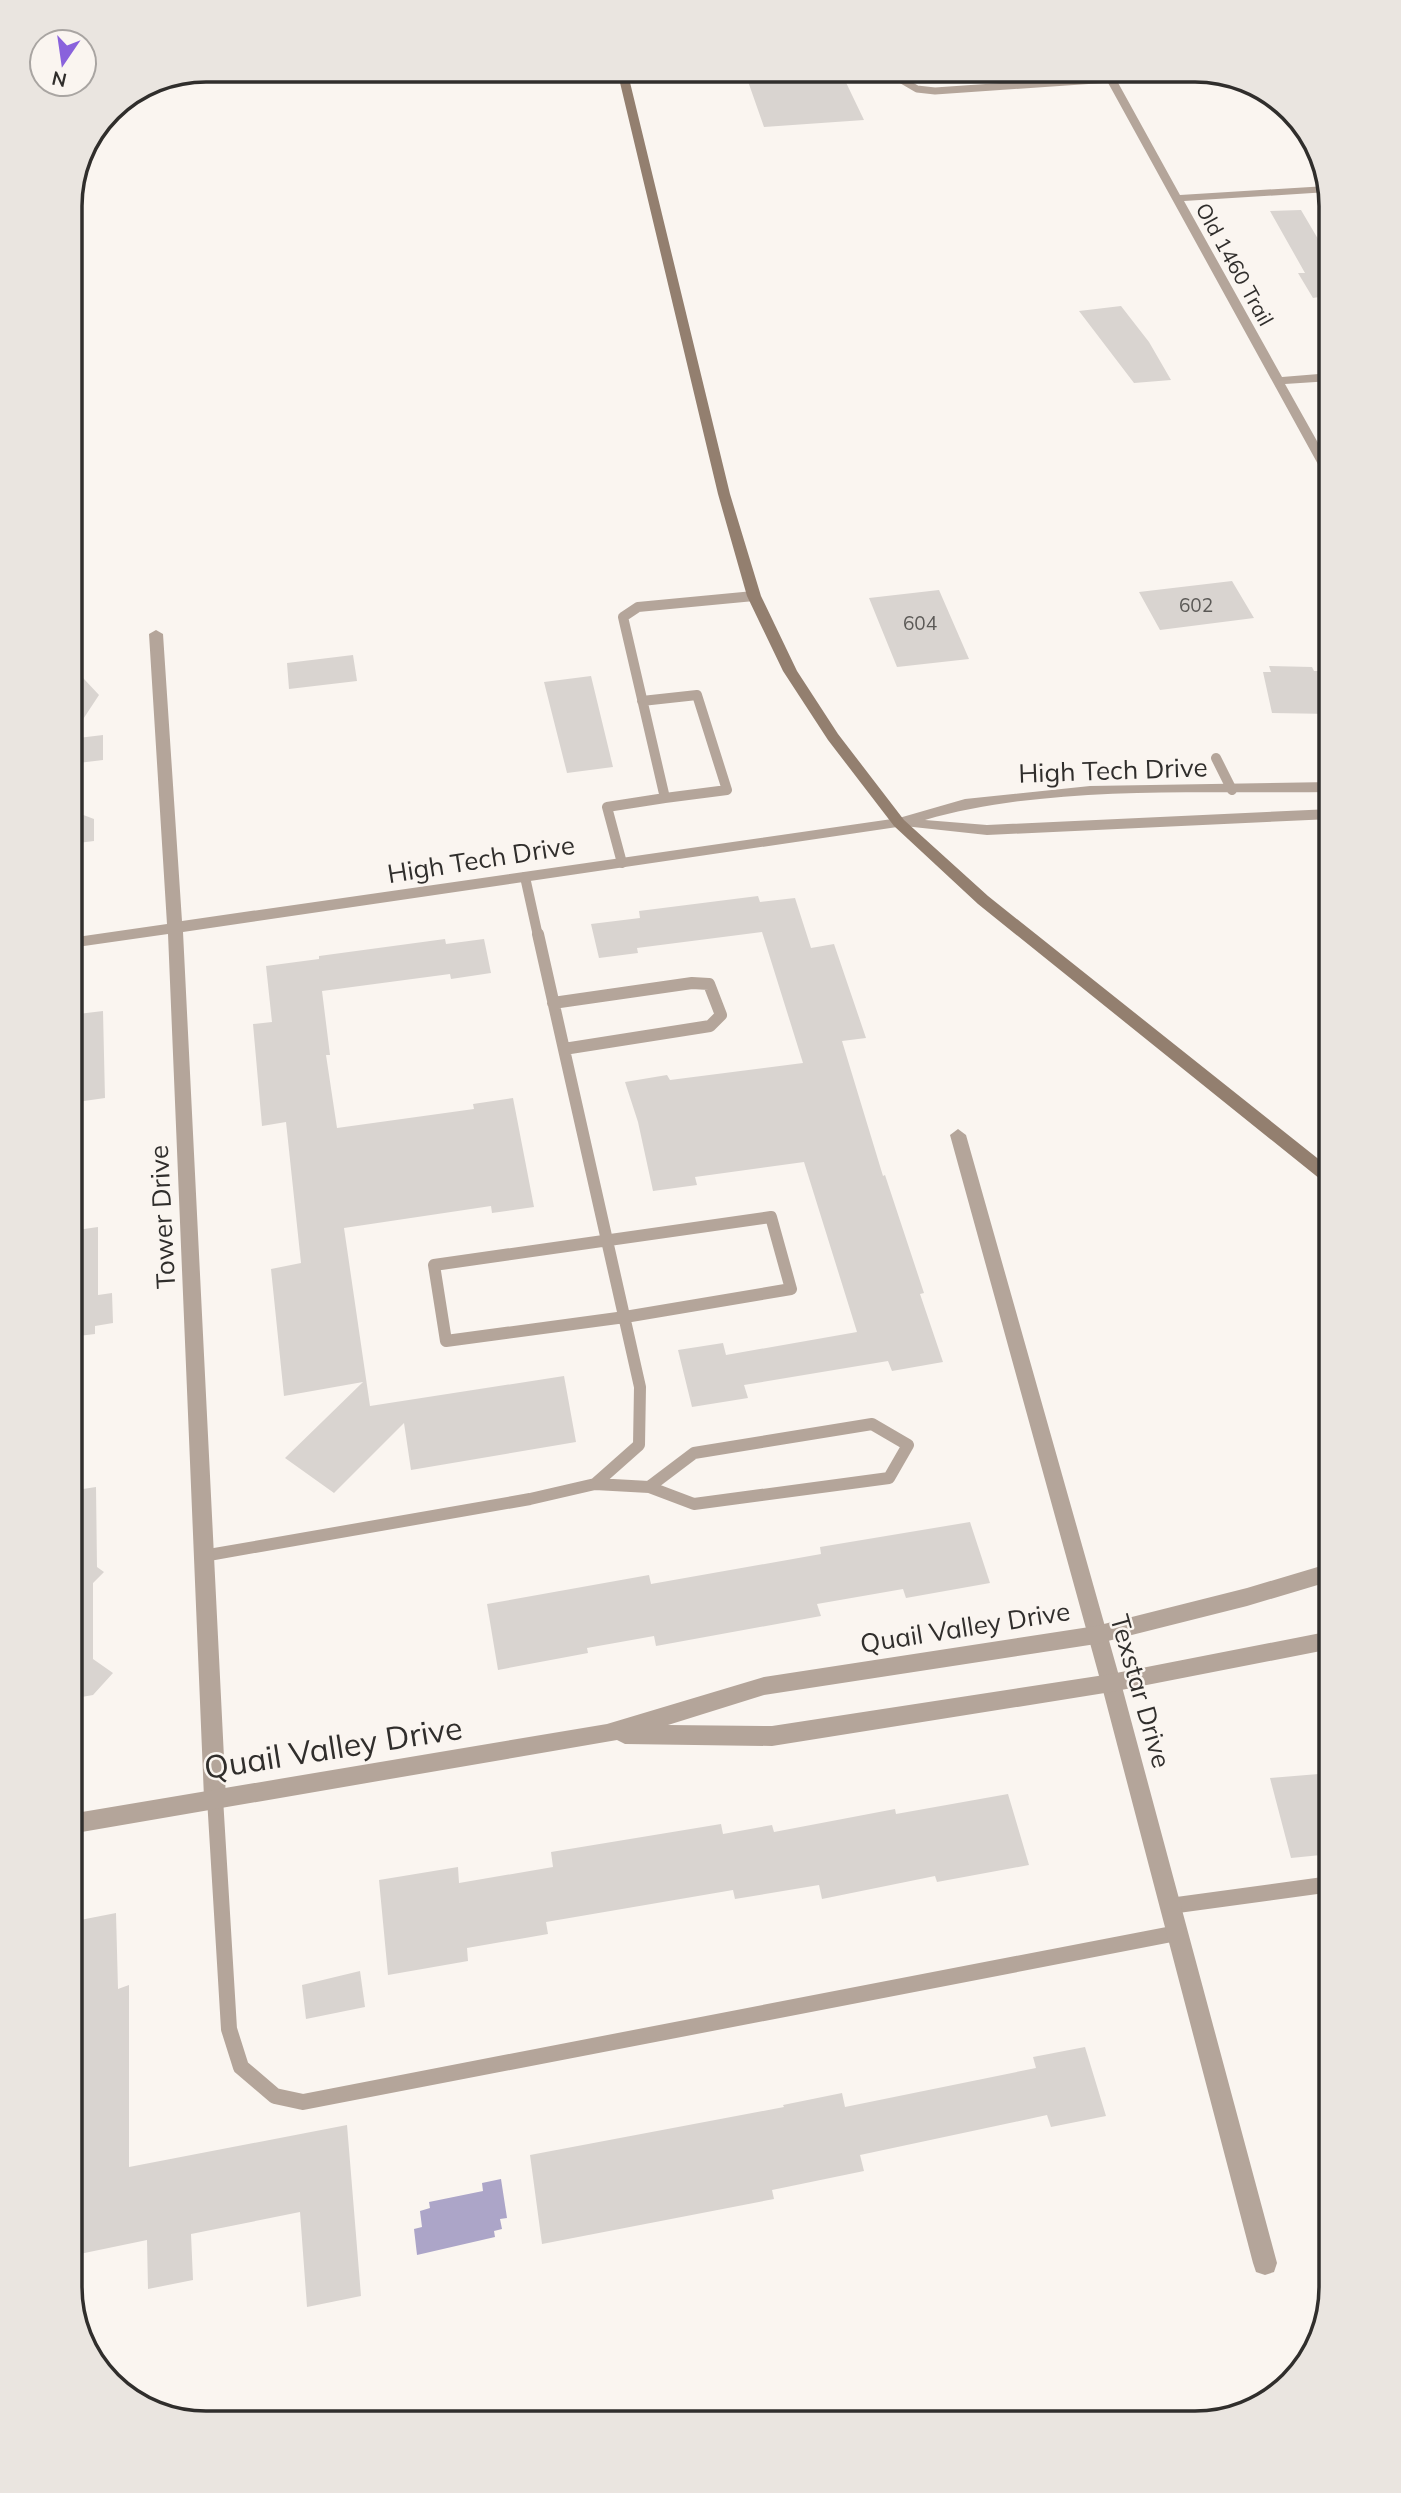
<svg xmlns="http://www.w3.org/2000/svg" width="1401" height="2493" font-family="Mulish,sans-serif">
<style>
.water{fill:#aca5c8}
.building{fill:#d9d4d0}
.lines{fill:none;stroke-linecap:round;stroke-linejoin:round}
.service-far3{stroke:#b4a59a;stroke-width:7}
.service-far2{stroke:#b4a59a;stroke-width:10}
.service-far1{stroke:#b4a59a;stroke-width:12}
.service{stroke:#b4a59a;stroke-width:16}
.minor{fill:#b4a59a;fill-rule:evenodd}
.tertiary{fill:#b4a59a;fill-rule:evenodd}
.secondary{fill:#937f6f;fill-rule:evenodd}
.labels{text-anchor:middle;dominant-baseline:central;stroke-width:5;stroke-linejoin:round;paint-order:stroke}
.far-number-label{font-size:19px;fill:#5a5855}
.far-street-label{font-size:21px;fill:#302e2c;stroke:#faf5f0}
.street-label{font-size:26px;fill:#302e2c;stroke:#faf5f0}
.near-street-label{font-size:32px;fill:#302e2c;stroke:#faf5f0}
.rim{fill:none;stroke:#302e2c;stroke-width:3.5}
</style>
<rect width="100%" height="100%" fill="#faf5f0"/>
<path class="water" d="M501,2179L507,2218L500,2219L502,2229L494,2231L495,2237L417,2255L414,2229L422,2227L420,2211L430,2208L429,2202L483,2191L482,2183Z"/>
<path class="building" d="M744,70H840L864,120L764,127Z
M1301,210L1331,261V318L1319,297L1313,298L1298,273H1305L1270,211Z
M1121,306L1149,342L1171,380L1134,383L1079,311Z
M1232,581L1254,618L1160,630L1139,592Z
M939,590L969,659L897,667L869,598Z
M353,655L357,681L289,689L287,663Z
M70,664L99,695L70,739L103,735V760L70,764Z
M1269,666L1312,667L1314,671H1321L1322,676H1331V714L1272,713L1263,672H1271Z
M591,676L613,767L567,773L544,682Z
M70,810L94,819V841L70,844Z
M758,896L760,902L795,898L811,948L834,944L866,1038L842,1041L883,1176L885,1175L924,1293L920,1294L943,1362L892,1371L888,1361L744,1385L748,1398L692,1407L678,1350L723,1343L726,1355L857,1332L804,1162L695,1177L697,1185L653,1191L638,1122L625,1082L667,1075L670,1080L803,1063L762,932L637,948L638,953L599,958L591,924L640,918L639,911Z
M445,939L446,944L484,939L491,973L451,979L450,974L322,991L330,1055H326L337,1128L474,1109L473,1104L513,1098L534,1207L492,1213L491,1206L344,1228L370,1406L564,1376L576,1442L411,1470L404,1423L334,1493L285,1458L363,1382L284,1396L271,1269L301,1263L286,1122L262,1126L253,1024L272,1022L266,966L319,959V956Z
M103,1011L105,1098L70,1103V1015Z
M98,1227V1295L112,1293L113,1323L95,1326V1334L70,1337V1231Z
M96,1487L97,1567L104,1572L93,1583V1659L113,1673L93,1695L70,1699V1491Z
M970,1522L990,1583L906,1598L903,1589L817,1604L821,1616L656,1646L654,1636L587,1648L588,1653L498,1670L487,1604L649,1575L651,1584L821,1554L820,1547Z
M1331,1773V1854L1291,1858L1270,1778Z
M1008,1794L1029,1865L937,1882L935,1876L822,1899L819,1885L735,1899L733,1890L546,1922L548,1934L467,1948L468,1961L388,1975L379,1880L458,1867L459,1883L553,1867L551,1852L721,1824L723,1834L772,1825L774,1832L895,1809L896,1814Z
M116,1913L118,1989L129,1985V2167L347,2125L361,2296L307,2307L300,2212L191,2234L193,2280L148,2289L147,2240L70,2256V1922Z
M360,1971L365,2007L306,2019L302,1985Z
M1085,2047L1106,2116L1051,2127L1047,2115L860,2155L864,2171L772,2190L774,2199L542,2244L530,2155L784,2107L783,2105L842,2093L845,2107L1036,2068L1033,2057Z"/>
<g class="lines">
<path class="service-far3" d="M939,70L895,72L893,75L917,89L935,91L1110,79"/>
<path class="service-far2" d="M642,701L697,695L727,790L665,798
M1216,758L1232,790
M622,863L607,807L665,798L623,617L638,607L754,596
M525,877L538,936"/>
<path class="service-far1" d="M553,1003L692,983L709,984L721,1015L710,1026L564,1049
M771,1217L791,1289L625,1317L446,1341L434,1265Z
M872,1424L908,1445L889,1478L694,1504L649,1487L694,1453Z
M595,1484L649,1487
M203,1556L530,1499L595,1484L639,1445L640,1387L538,934"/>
<path class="service" d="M215,1798L229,2029L241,2067L275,2096L303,2102L1177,1933
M1170,1906L1331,1884"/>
<path class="minor" d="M1101,70H1111L1180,195L1327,186L1328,192L1184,201L1282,377L1331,373V381L1285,384L1331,466V481L1325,477Z
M156,630L163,634L182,921L899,818L965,799L1090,786L1331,782V792C1201,794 1050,784 925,820L987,825L1331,809V819L987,835L904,826L183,932L226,1798L222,1805L215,1808L208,1805L204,1798L168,934L70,948V938L167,924L149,634Z
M958,1129L966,1135L1121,1683L1277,2263L1274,2272L1265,2275L1256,2272L1253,2263L1101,1683L950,1135Z"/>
<path class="tertiary" d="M1331,1563V1581L1247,1606L1096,1644L764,1695L668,1725L772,1726L1111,1674L1331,1631V1649L1111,1692L772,1746L625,1744L617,1740L70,1834V1814L607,1724L764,1677L1096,1626L1247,1588Z"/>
<path class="secondary" d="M617,70H627L730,494L761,596L797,671L838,734L904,820L988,896L1331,1169V1185L1325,1183L978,904L894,826L828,740L783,671L747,596L718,494Z"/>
</g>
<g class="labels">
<g class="far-number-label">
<text x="1196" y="605">602</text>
<text x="920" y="623">604</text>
</g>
<g class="far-street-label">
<text transform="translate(1235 264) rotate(61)">Old 1460 Trail</text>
</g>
<g class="street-label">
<text transform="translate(1113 770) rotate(-2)">High Tech Drive</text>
<text transform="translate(481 859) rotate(-9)">High Tech Drive</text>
<text transform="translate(162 1217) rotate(-93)">Tower Drive</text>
<text transform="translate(965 1627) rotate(-9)">Quail Valley Drive</text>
<text transform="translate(1141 1691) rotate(74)">Texstar Drive</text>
</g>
<g class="near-street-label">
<text transform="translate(333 1747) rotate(-9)">Quail Valley Drive</text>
</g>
</g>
<path d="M0 0H1401V2493H0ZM206 82H1195A124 124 0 0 1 1319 206V2287A124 124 0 0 1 1195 2411H206A124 124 0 0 1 82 2287V206A124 124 0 0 1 206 82Z" fill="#eae5e0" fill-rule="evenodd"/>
<path class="rim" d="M206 82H1195A124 124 0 0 1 1319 206V2287A124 124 0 0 1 1195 2411H206A124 124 0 0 1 82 2287V206A124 124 0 0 1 206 82Z"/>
<g transform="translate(63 63) rotate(193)"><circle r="33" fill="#faf5f0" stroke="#a9a5a2" stroke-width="2"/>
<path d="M0-5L12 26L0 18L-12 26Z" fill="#8962dc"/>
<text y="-10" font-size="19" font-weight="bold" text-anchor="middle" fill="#302e2c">N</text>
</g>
</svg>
